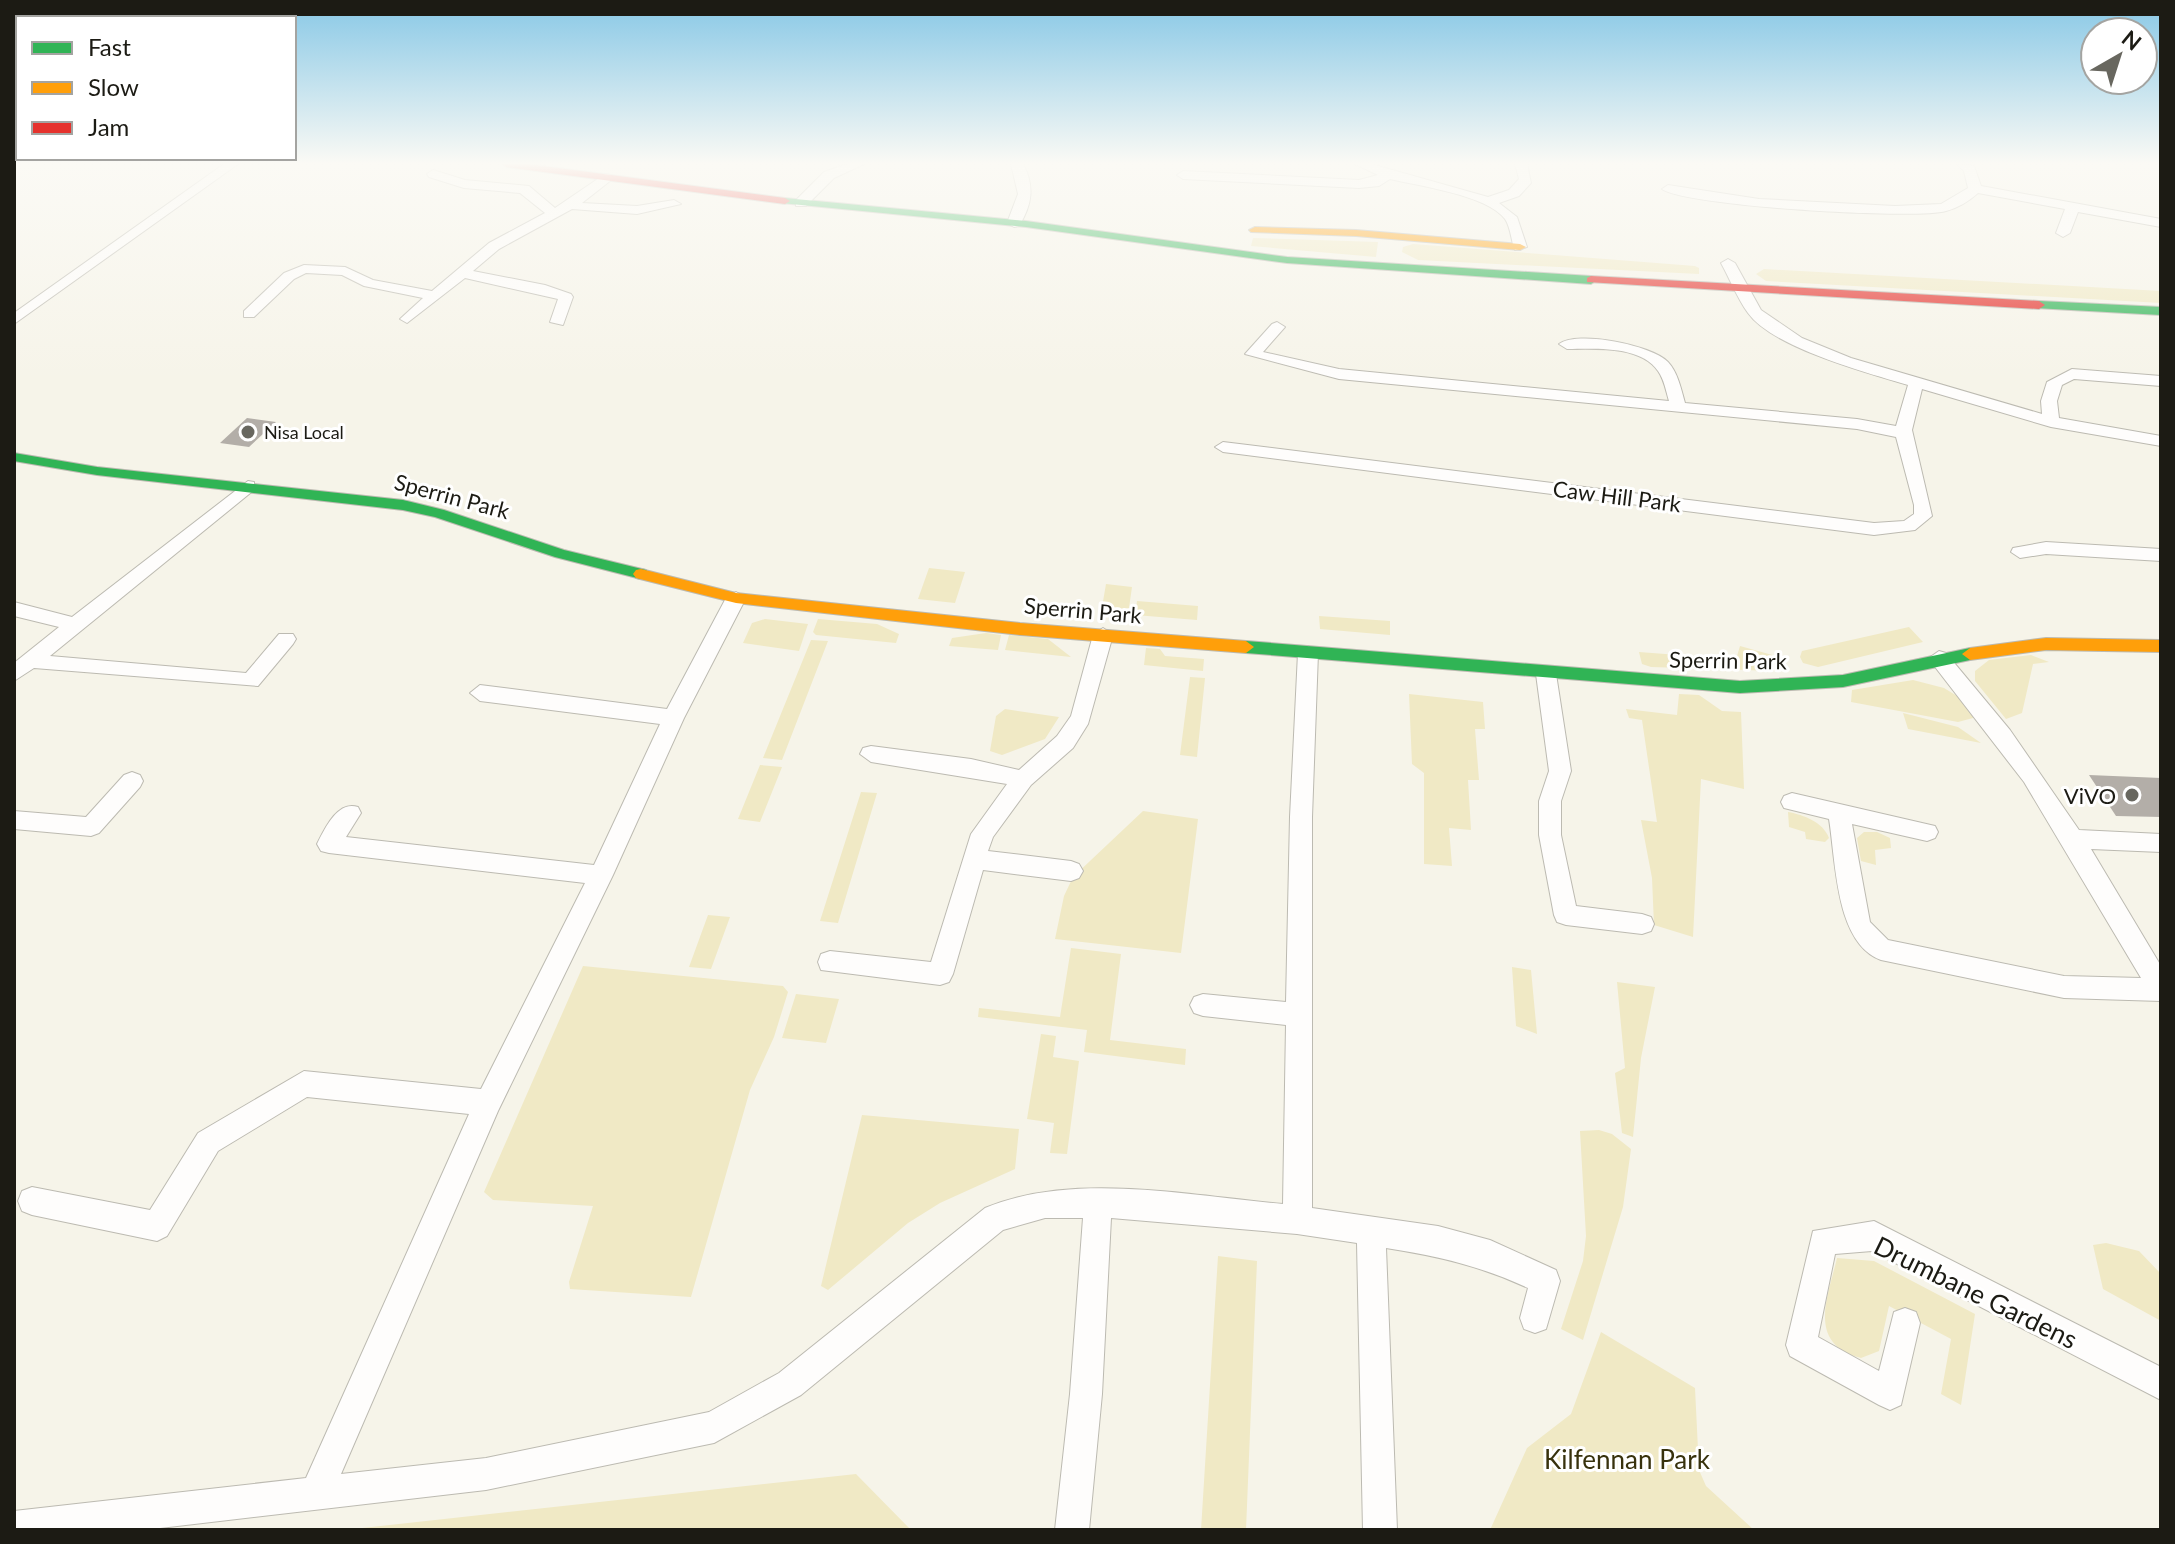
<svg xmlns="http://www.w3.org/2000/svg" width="2175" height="1544" font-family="Lato,sans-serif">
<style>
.green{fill:#f0e9c5}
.building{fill:#b3aea8}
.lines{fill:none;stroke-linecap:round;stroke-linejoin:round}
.street-casing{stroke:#bcbab1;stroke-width:2}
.fast-casing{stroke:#bcbab1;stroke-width:2}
.slow-casing{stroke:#bcbab1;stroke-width:2}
.jam-casing{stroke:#bcbab1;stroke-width:2}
.street{fill:#fefdfc;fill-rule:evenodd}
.fast{fill:#30b455;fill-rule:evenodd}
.slow{fill:#ff9f0a;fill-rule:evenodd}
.jam{fill:#e5322d;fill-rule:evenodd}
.poi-dot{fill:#68675f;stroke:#fff;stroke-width:3}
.labels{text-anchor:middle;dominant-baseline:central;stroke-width:6;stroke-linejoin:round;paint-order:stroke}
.far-poi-label{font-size:18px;fill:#1c1b14;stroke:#fff;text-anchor:start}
.street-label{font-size:22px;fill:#1c1b14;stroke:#fff}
.poi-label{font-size:22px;fill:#1c1b14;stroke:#fff;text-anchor:end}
.near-street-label{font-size:26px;fill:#1c1b14;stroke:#fff}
.near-park-label{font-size:26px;fill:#38320d;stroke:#fff}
</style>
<rect width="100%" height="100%" fill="#f6f4e9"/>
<path class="green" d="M1253,238L1378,242L1376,257L1251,246Z
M1413,244L1695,266L1699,268V274L1418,260L1402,252L1403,247Z
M1764,269L2161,291V303L1766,281L1756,274Z
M929,568L965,572L955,603L918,599Z
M1106,584L1132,587L1128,615L1101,613Z
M1137,601L1198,606L1197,620L1135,615Z
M1319,616L1390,621V635L1320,629Z
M765,619L808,624L799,651L743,643L752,623Z
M818,619L877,624L899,634L896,643L816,635L813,632Z
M1909,627L1923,642L1818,667L1803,663L1800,657L1802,651Z
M986,633L1001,635L998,650L949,646L952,638Z
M1009,635L1048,639L1071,657L1005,650Z
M811,640L828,641L782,760L763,758Z
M1740,646L1776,656L1777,671L1651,667L1642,664L1639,652L1731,659L1737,656Z
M1146,648L1160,649L1165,656L1204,659L1203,671L1144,665Z
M2031,655L2049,662L2033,664L2022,713L2006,719L1975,681V671L1989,660Z
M1190,677L1205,678L1197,757L1180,755Z
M1913,680L1944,688L1962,699L1975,714L1973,718L1958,722L1851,702L1852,690Z
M1409,694L1483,702L1485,729H1475L1479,780H1468L1471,830L1449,828L1452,866L1424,864V773L1412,764Z
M1679,694L1699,695L1722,711L1741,712L1744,789L1701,779L1693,937L1654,925L1652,878L1641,820L1657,822L1642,720L1629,718L1626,709L1677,715Z
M1005,709L1059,717L1045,739L1002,755L990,751L996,716Z
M1903,713L1958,727L1981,743L1908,729Z
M760,765L782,767L760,822L738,819Z
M861,792L877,793L838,923L820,921Z
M1143,811L1198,819L1181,953L1055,939L1064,896L1073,877Z
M1788,812C1804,815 1823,822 1829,838L1825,842L1806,839L1805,832L1789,827Z
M1864,832H1877L1890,838L1891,848L1875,850L1876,865L1861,861L1857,838Z
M708,915L730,917L711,969L689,967Z
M1071,948L1121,954L1110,1040L1186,1049L1185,1065L1084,1052L1087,1030L978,1017L979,1008L1060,1017Z
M583,966L783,986L788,992L774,1037L750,1090L691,1297L570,1289L569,1282L593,1206L493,1200L484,1192Z
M1512,967L1531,970L1537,1034L1516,1026Z
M1617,982L1655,987L1641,1058L1633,1137L1622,1133L1615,1073L1625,1068Z
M796,994L839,999L826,1043L782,1038Z
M1041,1034L1056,1036L1053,1057L1079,1061L1067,1154L1050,1153L1054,1123L1027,1119Z
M862,1115L1019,1129L1015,1169L940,1203L908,1223L828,1290L821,1286Z
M1599,1130L1612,1134L1631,1149L1623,1207L1583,1340L1561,1329L1583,1261L1586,1236L1580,1131Z
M2106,1243L2139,1251L2161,1274V1321L2103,1289L2093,1245Z
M1218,1256L1257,1261L1246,1530H1201Z
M1837,1258L1874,1261L1975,1314L1961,1405L1941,1394L1951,1339L1889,1306L1879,1351L1861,1358C1806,1344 1828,1297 1837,1258Z
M1601,1332L1695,1388L1699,1470L1706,1486L1754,1530H1490L1527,1448L1571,1414Z
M856,1474L911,1530H344Z"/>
<path class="building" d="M247,418L276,422L249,447L220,443Z
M2089,775L2161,778V817L2116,816Z"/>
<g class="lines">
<g class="street-casing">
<path id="street" d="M224,164H238L14,324V313Z
M847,164H864L834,178L806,206H796V200L824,172Z
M1011,164H1023C1035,186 1032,205 1019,226L1014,227L1007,223L1018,194Z
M1355,164H1371L1488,197L1509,190L1519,179L1515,164H1527L1531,183L1519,196L1499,203L1517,217L1527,247L1515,250C1511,241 1511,228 1505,219C1487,195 1419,186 1390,179L1379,186L1359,188L1183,179L1177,175L1183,171L1359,180L1378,175Z
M1957,164L1974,166L1981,186L2161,219V227L2078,212L2070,233L2063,237L2056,233L2065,209L1978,193C1969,201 1958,208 1946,211C1914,220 1684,206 1662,189L1668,185L1759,199L1895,206L1941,204L1968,188L1964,171Z
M433,170L465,180L529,186L555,208L605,174L610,175V181L582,203L637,206L674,200L681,204L637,214L572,209L499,249L473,271L545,285L571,294L573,297L563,325L550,322L558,299L465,278L407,323L400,319L423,298L364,286L342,275L306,273L294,279L254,317H244V311L284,273L304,265L345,267L373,280L432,291L489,243L545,213L520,193L464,188L429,177L427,174Z
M1728,259L1735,263L1761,310L1802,338L1851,358L2042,414L2041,401L2047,382L2072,369L2161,376V386L2074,379L2062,385L2057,401L2059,418L2161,436V446L2051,427L1922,389L1912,430L1932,516L1915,530L1874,535L1223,452L1215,447L1223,442L1874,523L1904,521L1914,514V505L1896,437L1857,429L1339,379L1245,354L1272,324L1277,322L1285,327L1263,352L1339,369L1669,401C1666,391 1664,379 1658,371C1640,345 1594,349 1567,349L1559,344C1577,330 1652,345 1668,362C1678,373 1681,389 1685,403L1857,419L1896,426L1908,385C1867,373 1772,347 1748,313C1737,298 1730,279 1721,263Z
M248,481L254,482V490L50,656L246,673L279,634H293L296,639L293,644L258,686L34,668L14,681V663L59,627L14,616V602L72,617Z
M2046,542L2161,549V561L2046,554L2020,558L2011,552L2013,548Z
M736,592L746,598L684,718L613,875L498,1111L341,1474L486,1458L709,1412L779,1373L985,1208C1074,1171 1189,1196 1283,1204L1286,1025L1203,1016L1194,1013L1190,1005L1194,997L1203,994L1286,1002L1290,817L1298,653L1308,646L1318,653L1312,817V1208L1438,1226L1490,1240L1556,1270L1560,1281L1546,1329L1535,1333L1524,1329L1520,1318L1528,1288C1481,1266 1437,1256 1386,1248L1397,1530H1363L1357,1243L1297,1234L1111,1218L1102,1394L1089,1530H1055L1070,1394L1083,1218H1045L1003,1230L801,1395L714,1443L486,1490L143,1530H14V1511L306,1478L469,1114L307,1097L218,1151L167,1236L157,1241L32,1215L22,1211L18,1201L22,1191L32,1187L150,1210L198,1133L304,1071L481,1089L585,883L329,853L321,851L317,844C325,828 338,800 358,807L361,813L346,837L594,865L660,724L480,701L470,693L480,685L667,709L726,598Z
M1103,628L1113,635L1088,724L1073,748L1031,785L993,837L988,851L1071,861L1079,864L1083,871L1079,878L1071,881L983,870L953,974L949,982L940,985L821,970L818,962L821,954L830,951L931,962L971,834L1007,784L871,762L860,754L863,748L871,746L971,759L1019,770L1057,736L1071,716L1093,635Z
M1939,651L1946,653L2010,730L2079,830L2161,834V852L2091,849L2161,966V1001L2064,998L1881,960C1835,943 1836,861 1829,819L1784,808L1781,802L1784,796L1792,793L1935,826L1938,832L1935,838L1927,841L1852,824L1870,922L1888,940L2064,976L2141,978L2024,782L1932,663L1929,658Z
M1546,667L1556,674L1571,771L1561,801V835L1576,906L1642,914L1651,917L1654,924L1651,931L1642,934L1566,925L1557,922L1554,915L1539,835V801L1549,771L1536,674Z
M132,772L140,775L143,781L140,787L99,833L91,836L14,829V811L86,817L124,775Z
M1874,1221L2161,1367V1400L1872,1251L1835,1254L1818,1337L1879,1371L1894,1312L1905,1308L1916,1312L1920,1323L1901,1405L1890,1410L1879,1405L1790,1356L1786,1345L1813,1231Z"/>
</g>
<g class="fast-casing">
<path id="fast" d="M785,198L1026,221L1287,257L1591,276L1597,280L1591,284L1287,263L1026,227L781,203L780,201Z
M2039,301L2161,307V315L2035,308L2033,305Z
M14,453L97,467L403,500L444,510L564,550L646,570L649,574L641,579L555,557L435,517L403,510L97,475L14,461Z
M1246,641L1740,681L1843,675L1970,648L1978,654L1970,660L1843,687L1740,693L1246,653L1238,647Z"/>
</g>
<g class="slow-casing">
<path id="slow" d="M1255,227L1356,230L1520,244L1526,247L1520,250L1356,236L1251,232L1249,230Z
M641,569L736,593L1020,623L1246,641L1254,647L1246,653L1020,635L736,603L636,578L633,574L636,570Z
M2046,638L2161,640V652L2046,650L1970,660L1962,654L1970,648Z"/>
</g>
<g class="jam-casing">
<path id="jam" d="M502,164H528L785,198L790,201L785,204L507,167Z
M1591,276L2039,301L2045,305L2039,309L1587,282V278Z"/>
</g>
<use href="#street" class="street"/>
<use href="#fast" class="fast"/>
<use href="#slow" class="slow"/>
<use href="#jam" class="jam"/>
</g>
<linearGradient id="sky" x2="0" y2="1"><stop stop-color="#88c8e6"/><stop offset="0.43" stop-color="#fbfaf5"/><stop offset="1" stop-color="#fbfaf5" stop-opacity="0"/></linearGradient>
<rect width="2175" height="380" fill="url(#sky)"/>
<g class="poi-dot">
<circle cx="248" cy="432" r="8"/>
<circle cx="2132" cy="795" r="8"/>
</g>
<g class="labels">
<g class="far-poi-label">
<text x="264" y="432">Nisa Local</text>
</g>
<g class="street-label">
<text transform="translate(452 496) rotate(15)">Sperrin Park</text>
<text transform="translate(1617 496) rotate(7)">Caw Hill Park</text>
<text transform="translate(1083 610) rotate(5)">Sperrin Park</text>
<text transform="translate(1728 660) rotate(1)">Sperrin Park</text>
</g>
<g class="poi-label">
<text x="2116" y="795">ViVO</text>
</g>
<g class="near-street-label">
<text transform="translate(1976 1292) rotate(26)">Drumbane Gardens</text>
</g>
<g class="near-park-label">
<text x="1627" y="1459">Kilfennan Park</text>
</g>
</g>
<rect width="2175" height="1544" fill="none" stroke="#1c1b14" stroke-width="32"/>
<rect x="16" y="16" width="280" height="144" fill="#ffffff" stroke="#a4a4a1" stroke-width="2"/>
<rect x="32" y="42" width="40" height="12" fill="#30b455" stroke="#a4a4a1" stroke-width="2"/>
<text x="88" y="56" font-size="24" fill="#1c1b14">Fast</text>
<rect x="32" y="82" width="40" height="12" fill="#ff9f0a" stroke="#a4a4a1" stroke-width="2"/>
<text x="88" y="96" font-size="24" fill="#1c1b14">Slow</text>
<rect x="32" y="122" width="40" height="12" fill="#e5322d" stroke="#a4a4a1" stroke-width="2"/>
<text x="88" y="136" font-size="24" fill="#1c1b14">Jam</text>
<g transform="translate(2119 56) rotate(39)"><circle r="38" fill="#ffffff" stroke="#a4a4a1" stroke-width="2"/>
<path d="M0-6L14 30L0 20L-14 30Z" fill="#68675f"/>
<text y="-12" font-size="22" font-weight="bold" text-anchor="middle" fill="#1c1b14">N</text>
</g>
</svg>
